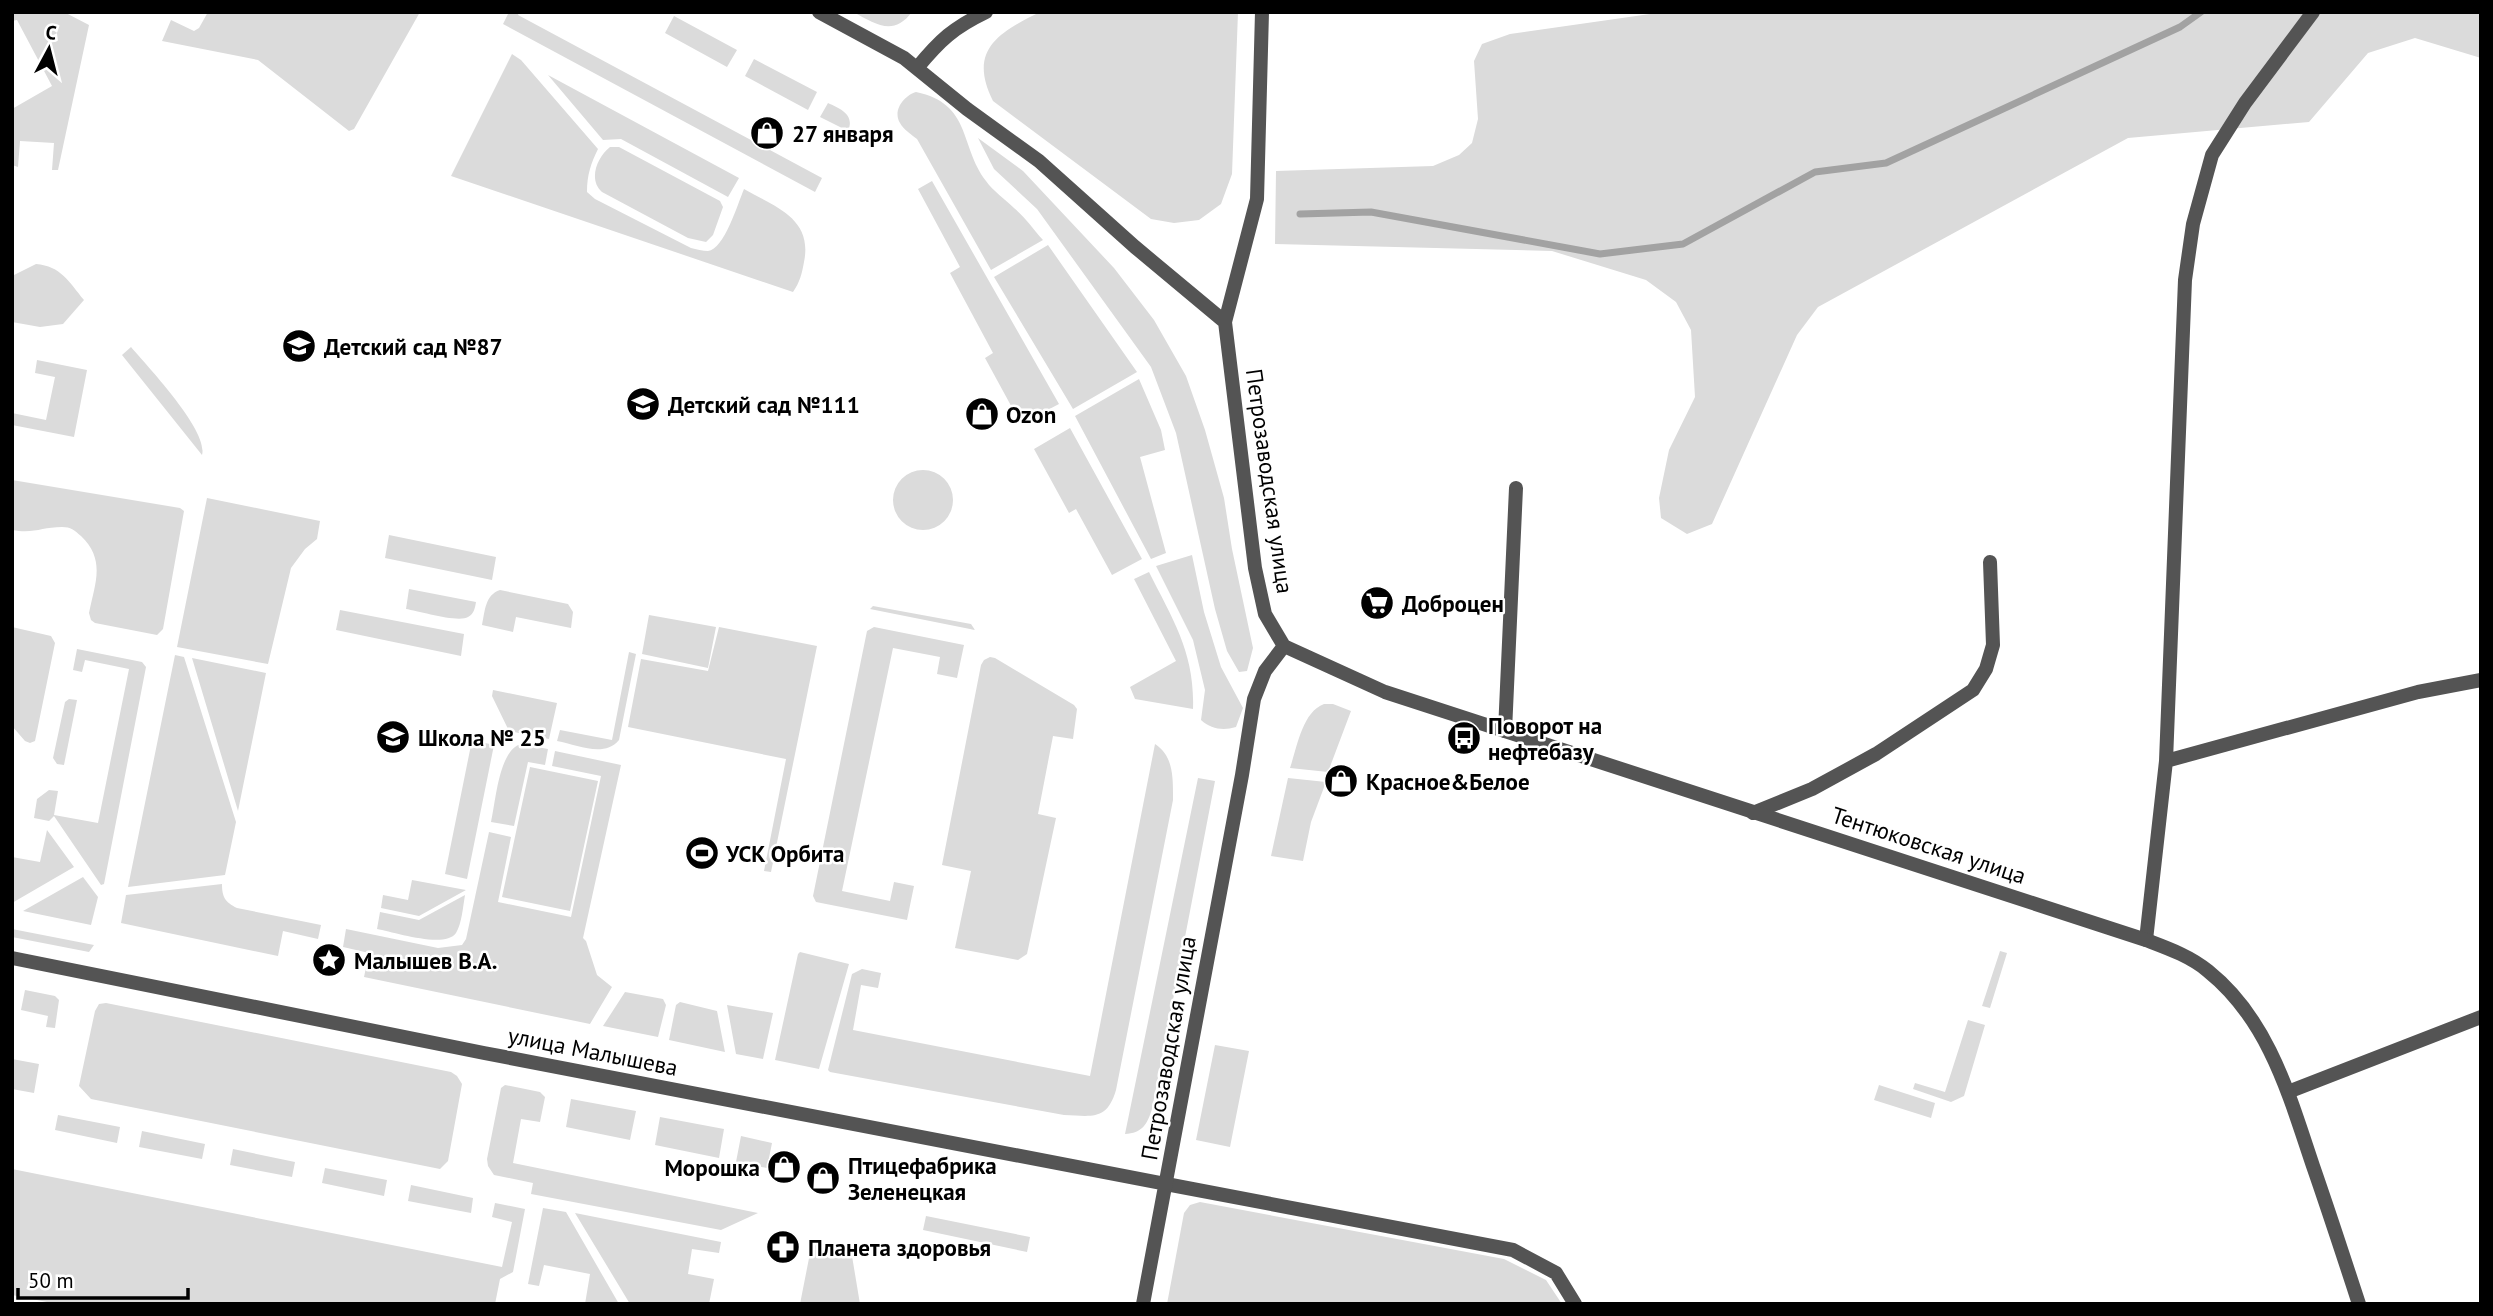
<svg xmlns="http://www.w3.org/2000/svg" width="2493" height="1316" font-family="'PT Sans',sans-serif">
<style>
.green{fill:#dbdbdb}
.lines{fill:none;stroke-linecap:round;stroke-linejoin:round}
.stream{stroke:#a2a2a2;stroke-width:7}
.minor{stroke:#545454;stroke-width:14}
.tertiary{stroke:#545454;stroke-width:14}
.labels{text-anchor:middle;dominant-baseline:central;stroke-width:5;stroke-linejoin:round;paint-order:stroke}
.poi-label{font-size:23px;font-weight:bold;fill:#000;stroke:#fff;text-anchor:start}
.street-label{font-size:23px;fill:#000;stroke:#fff}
</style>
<rect width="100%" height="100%" fill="#fff"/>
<path class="green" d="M12,12H64L89,25L58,170H52L54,143L20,141L18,167L12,165V109L52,86L17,20L12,21Z
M208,12H420L354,129L349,131L258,60L162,41L171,20L194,31L199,28Z
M509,12H519L518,15L822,178L815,192L503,24Z
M853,12H912C893,37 876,24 853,12Z
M1040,12H1238L1232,174L1221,204L1199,220L1174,223L1151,219L993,101C968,51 997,33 1040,12Z
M1664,12H2481V58L2415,38L2368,53L2309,122L2128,138L1818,307L1797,335L1712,524L1687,534L1661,518L1659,498L1669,450L1695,397L1691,330L1676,302L1646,280L1552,251L1275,244L1276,171L1433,166L1459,155L1472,143L1478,119L1474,61L1482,44L1510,34Z
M674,16L737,50L727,67L665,33Z
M512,54L521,60L598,149C591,163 587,175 587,192L595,199L691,248C696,249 703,251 708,251C724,250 738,203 744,189C775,207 813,218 804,262C802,273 800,282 793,292L451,176Z
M754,59L817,92L808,110L745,76Z
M548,75L739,178L728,197L621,139L603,140Z
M916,92C972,104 959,145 986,181C993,191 1005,199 1014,208C1025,217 1033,229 1043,240L991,270L917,139C912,135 903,129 900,123C892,110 905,95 916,92Z
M828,103C841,109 855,115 848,131L820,117Z
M978,138L1023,171L1114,268L1154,320L1186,376L1205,430L1224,498L1232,549L1253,648L1247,671L1239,672L1227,651L1215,609L1176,433L1151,367L1037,209L994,169Z
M610,147H619L720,201L723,207L713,235L706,242L688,238L602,192C588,180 597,157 610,147Z
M932,181L1059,404L1021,424L985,358L993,353L950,273L960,267L918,189Z
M1048,245L1137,372L1073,409L994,277Z
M36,264C61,266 69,282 84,300L63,324L40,327L12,322V276Z
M131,347C148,367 209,431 202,455L122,355Z
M37,360L87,370L74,437L12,425V413L46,420L55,377L35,373Z
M1139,379L1161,430L1165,450L1140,457L1166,553L1151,559L1075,416Z
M1070,428L1142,559L1112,575L1076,509L1069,513L1034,449Z
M893 500a30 30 0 1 1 60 0a30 30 0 1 1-60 0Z
M12,480L180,508L184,511L163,629L157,635L95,623L91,620L89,613C95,583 106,560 81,536C74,530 71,527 62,527C42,527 34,534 12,530Z
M207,498L320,521L317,539L305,549L291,568L268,664L177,647Z
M389,535L496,557L492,580L385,558Z
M1192,555L1204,612L1221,667L1243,708L1236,727C1223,731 1211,729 1201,720L1205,690L1193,640L1156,566Z
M1149,572C1173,620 1195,653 1193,709L1135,699L1130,687L1176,661L1134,579Z
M409,589L476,602C475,608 474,614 468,617C458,623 419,611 406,609Z
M500,590L568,604L573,612L571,628L516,617L513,632L482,625C485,611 485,595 500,590Z
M873,606L971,624L975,630L870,609Z
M340,610L464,634L461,656L336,630Z
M649,615L716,627L708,668L642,654Z
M12,627L51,636L55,643L35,741L30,743L25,741L12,726Z
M719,627L817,646L771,872L764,871L786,759L628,727L641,659L708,671Z
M874,627L964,645L957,678L937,674L940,657L893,648L842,891L890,901L894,882L914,886L907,920L816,902L813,896L867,631Z
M77,649L142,662L146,667L104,884L101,885L54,816L49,821L34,818L37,799L49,790L58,791L54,815L98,823L129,669L85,660L82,672L73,670Z
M629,652L636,654L619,740C604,758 578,745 557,741L560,730L612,740Z
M175,655L184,657L236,822L225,875L128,887Z
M990,657L995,658L1074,705L1077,709L1073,739L1053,736L1038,814L1056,818L1027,954L1018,960L955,948L971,871L942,865L981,665L984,660Z
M192,658L266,673L238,811Z
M493,690L557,703L549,739L509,731L492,696Z
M69,699L77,700L64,765L57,764L53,758L65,702Z
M1324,704H1333L1351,711L1328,772L1290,768C1297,748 1302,712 1324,704Z
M472,740L494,745L467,879L445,874Z
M521,744L548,749L545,765L528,762L514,826L491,822C496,800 499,750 521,744Z
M1155,744C1174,756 1173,779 1173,800L1116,1090C1107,1121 1092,1116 1064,1115L830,1072L828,1070L852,974L862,969L881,973L878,988L861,985L853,1030L1090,1076Z
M555,751L621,765L583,938L586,941L597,975L612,987L590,1024L364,977L369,953L343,947L346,929L438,948L462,945L466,939L489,832L511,837L498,902L571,917L601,776L552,766Z
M530,767L598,781L570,911L502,897Z
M1198,778L1215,781L1152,1109C1147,1125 1142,1133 1125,1134Z
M1288,778L1326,782L1311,822L1303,861L1271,856Z
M47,830L74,867L12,903V857L40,862Z
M83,877L98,897L91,925L23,911Z
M412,880L466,890L419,916L381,908L383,895L408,900Z
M222,884C222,897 225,902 237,908L321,925L318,939L283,931L278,956L121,923L126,895Z
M465,895C463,906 462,923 456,933C445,949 394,932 377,929L380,912L419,920Z
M12,929L94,945L89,952L12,937Z
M2000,951L2007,953L1990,1008L1982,1006Z
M800,952L849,964L819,1069L775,1060L798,954Z
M25,990L55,996L59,1000L55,1028L46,1027L48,1016L21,1010Z
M625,992L663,999L666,1005L658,1037L603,1026Z
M680,1002L717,1011L725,1052L669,1040L676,1005Z
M106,1003L451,1072L457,1076L462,1084L448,1161L440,1169L91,1099L79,1086L95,1011L99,1004Z
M727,1005L773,1013L763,1059L736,1054Z
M1968,1020L1985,1025L1964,1096L1951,1102L1913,1089L1915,1083L1945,1092Z
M1215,1045L1249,1051L1230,1147L1196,1140Z
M12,1059L39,1064L34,1093L12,1089Z
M505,1085L540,1092L545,1097L540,1122L521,1119L513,1163L758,1213L721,1230L531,1194L533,1183L494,1175L488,1166L487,1159L501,1088Z
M1879,1085L1935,1103L1931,1118L1874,1100Z
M571,1099L636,1111L630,1140L566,1127Z
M58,1115L120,1127L117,1143L55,1130Z
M660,1117L724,1129L719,1158L655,1145Z
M142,1131L205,1144L202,1159L139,1147Z
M741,1136L772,1143L767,1168L736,1162Z
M233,1149L295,1162L292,1177L230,1165Z
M325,1168L387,1180L384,1196L322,1183Z
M12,1169L502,1267L512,1222L492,1217L495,1203L525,1209L513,1272L500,1279L495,1304H57L12,1295Z
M411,1185L473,1198L471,1213L408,1201Z
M1200,1202L1504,1259L1546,1280L1562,1304H1167L1184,1213L1190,1205Z
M543,1208L566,1212L619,1304H585L590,1274L544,1265L539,1286L528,1284Z
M575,1213L721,1242L719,1253L692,1249L688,1274L714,1279L709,1304H630Z
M926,1216L1030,1237L1027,1252L923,1230Z
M812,1243L851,1250L860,1304H800Z"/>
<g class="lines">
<path class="stream" d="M1300,214L1371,212L1600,254L1683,244L1815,172L1886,163L2180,27L2201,12"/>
<path class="minor" d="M1505,731L1516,488
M2166,761L2418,692L2481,680
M1753,813L1812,789L1876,754L1973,690L1986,669L1993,645L1990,562
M2146,940L2166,761L2185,280L2193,224L2212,155L2245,103L2313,12
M2288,1092L2481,1017
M1166,1184L1513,1250L1556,1273L1575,1304"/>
<path class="tertiary" d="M819,12L904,58L967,109L1039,161L1135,247L1225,322
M1262,12L1257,199L1225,322L1255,568L1265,614L1284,646
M917,68C940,40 953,28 986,12
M1284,646L1385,692L2146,940C2167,948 2190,956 2208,971C2269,1020 2289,1095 2313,1166C2329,1212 2344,1258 2359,1304
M12,958L484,1053L1166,1184
M1143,1304L1242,775L1254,699L1265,671L1284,646"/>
</g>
<defs>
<g id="shop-disc" transform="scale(1.75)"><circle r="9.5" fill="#000" stroke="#fff"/><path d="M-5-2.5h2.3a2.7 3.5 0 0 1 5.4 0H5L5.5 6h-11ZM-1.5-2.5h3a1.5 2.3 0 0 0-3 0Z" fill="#fff"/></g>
<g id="school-disc" transform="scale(1.75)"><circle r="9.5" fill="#000" stroke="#fff"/><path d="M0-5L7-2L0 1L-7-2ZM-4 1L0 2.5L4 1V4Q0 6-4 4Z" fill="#fff"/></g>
<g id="supermarket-disc" transform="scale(1.75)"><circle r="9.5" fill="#000" stroke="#fff"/><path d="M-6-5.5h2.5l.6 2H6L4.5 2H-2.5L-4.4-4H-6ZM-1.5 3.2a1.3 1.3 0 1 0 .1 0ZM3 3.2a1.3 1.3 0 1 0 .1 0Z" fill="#fff"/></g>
<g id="bus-disc" transform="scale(1.75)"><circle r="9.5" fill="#000" stroke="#fff"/><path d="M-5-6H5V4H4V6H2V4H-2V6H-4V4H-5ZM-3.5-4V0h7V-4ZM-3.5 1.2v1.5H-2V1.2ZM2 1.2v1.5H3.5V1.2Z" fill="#fff"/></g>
<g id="stadium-disc" transform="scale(1.75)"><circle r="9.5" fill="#000" stroke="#fff"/><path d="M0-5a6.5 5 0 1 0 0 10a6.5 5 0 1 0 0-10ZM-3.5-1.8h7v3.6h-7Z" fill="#fff"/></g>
<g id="sight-disc" transform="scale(1.75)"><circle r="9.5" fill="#000" stroke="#fff"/><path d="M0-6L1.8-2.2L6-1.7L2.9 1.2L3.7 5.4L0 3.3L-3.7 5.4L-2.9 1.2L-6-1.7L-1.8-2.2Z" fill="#fff"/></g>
<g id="pharmacy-disc" transform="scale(1.75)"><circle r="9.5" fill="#000" stroke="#fff"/><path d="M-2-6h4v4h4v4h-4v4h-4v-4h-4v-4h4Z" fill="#fff"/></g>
</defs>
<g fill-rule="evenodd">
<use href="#shop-disc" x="767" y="133"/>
<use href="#school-disc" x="299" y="346"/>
<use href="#school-disc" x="643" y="404"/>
<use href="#shop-disc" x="982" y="414"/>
<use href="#supermarket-disc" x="1377" y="603"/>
<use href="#school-disc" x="393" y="737"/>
<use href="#bus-disc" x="1464" y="738"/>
<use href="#shop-disc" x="1341" y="781"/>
<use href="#stadium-disc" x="702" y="853"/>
<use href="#sight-disc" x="329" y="960"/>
<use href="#shop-disc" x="784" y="1167"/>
<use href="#shop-disc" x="823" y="1178"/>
<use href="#pharmacy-disc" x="783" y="1247"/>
</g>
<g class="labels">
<g class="poi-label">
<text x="792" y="133">27 января</text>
<text x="324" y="346">Детский сад №87</text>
<text x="668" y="404">Детский сад №111</text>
<text x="1006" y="414">Ozon</text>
<text x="1402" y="603">Доброцен</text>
<text x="1488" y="725">Поворот на<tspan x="1488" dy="26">нефтебазу</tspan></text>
<text x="418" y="737">Школа № 25</text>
<text x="1366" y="781">Красное&amp;Белое</text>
<text x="726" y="853">УСК Орбита</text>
<text x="354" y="960">Малышев В.А.</text>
<text x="848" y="1165">Птицефабрика<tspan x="848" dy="26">Зеленецкая</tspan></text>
<text x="760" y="1167" text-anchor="end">Морошка</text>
<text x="808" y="1247">Планета здоровья</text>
</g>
<g class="street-label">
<text transform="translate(1270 481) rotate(82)">Петрозаводская улица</text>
<text transform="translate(1929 845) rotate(18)">Тентюковская улица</text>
<text transform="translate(1168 1048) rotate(-80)">Петрозаводская улица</text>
<text transform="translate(593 1051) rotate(11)">улица Малышева</text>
</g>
</g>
<rect width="2493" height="1316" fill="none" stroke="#000000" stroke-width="28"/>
<g transform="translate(49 49) rotate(7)" stroke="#ffffff" stroke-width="5" paint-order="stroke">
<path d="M0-5L12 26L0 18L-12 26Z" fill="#000000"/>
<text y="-10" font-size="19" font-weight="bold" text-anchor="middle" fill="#000000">С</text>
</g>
<path d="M18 1288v10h170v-10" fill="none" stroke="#000000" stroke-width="3.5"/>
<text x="28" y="1288" font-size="21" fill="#000000" stroke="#ffffff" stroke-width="5" paint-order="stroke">50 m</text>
</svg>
